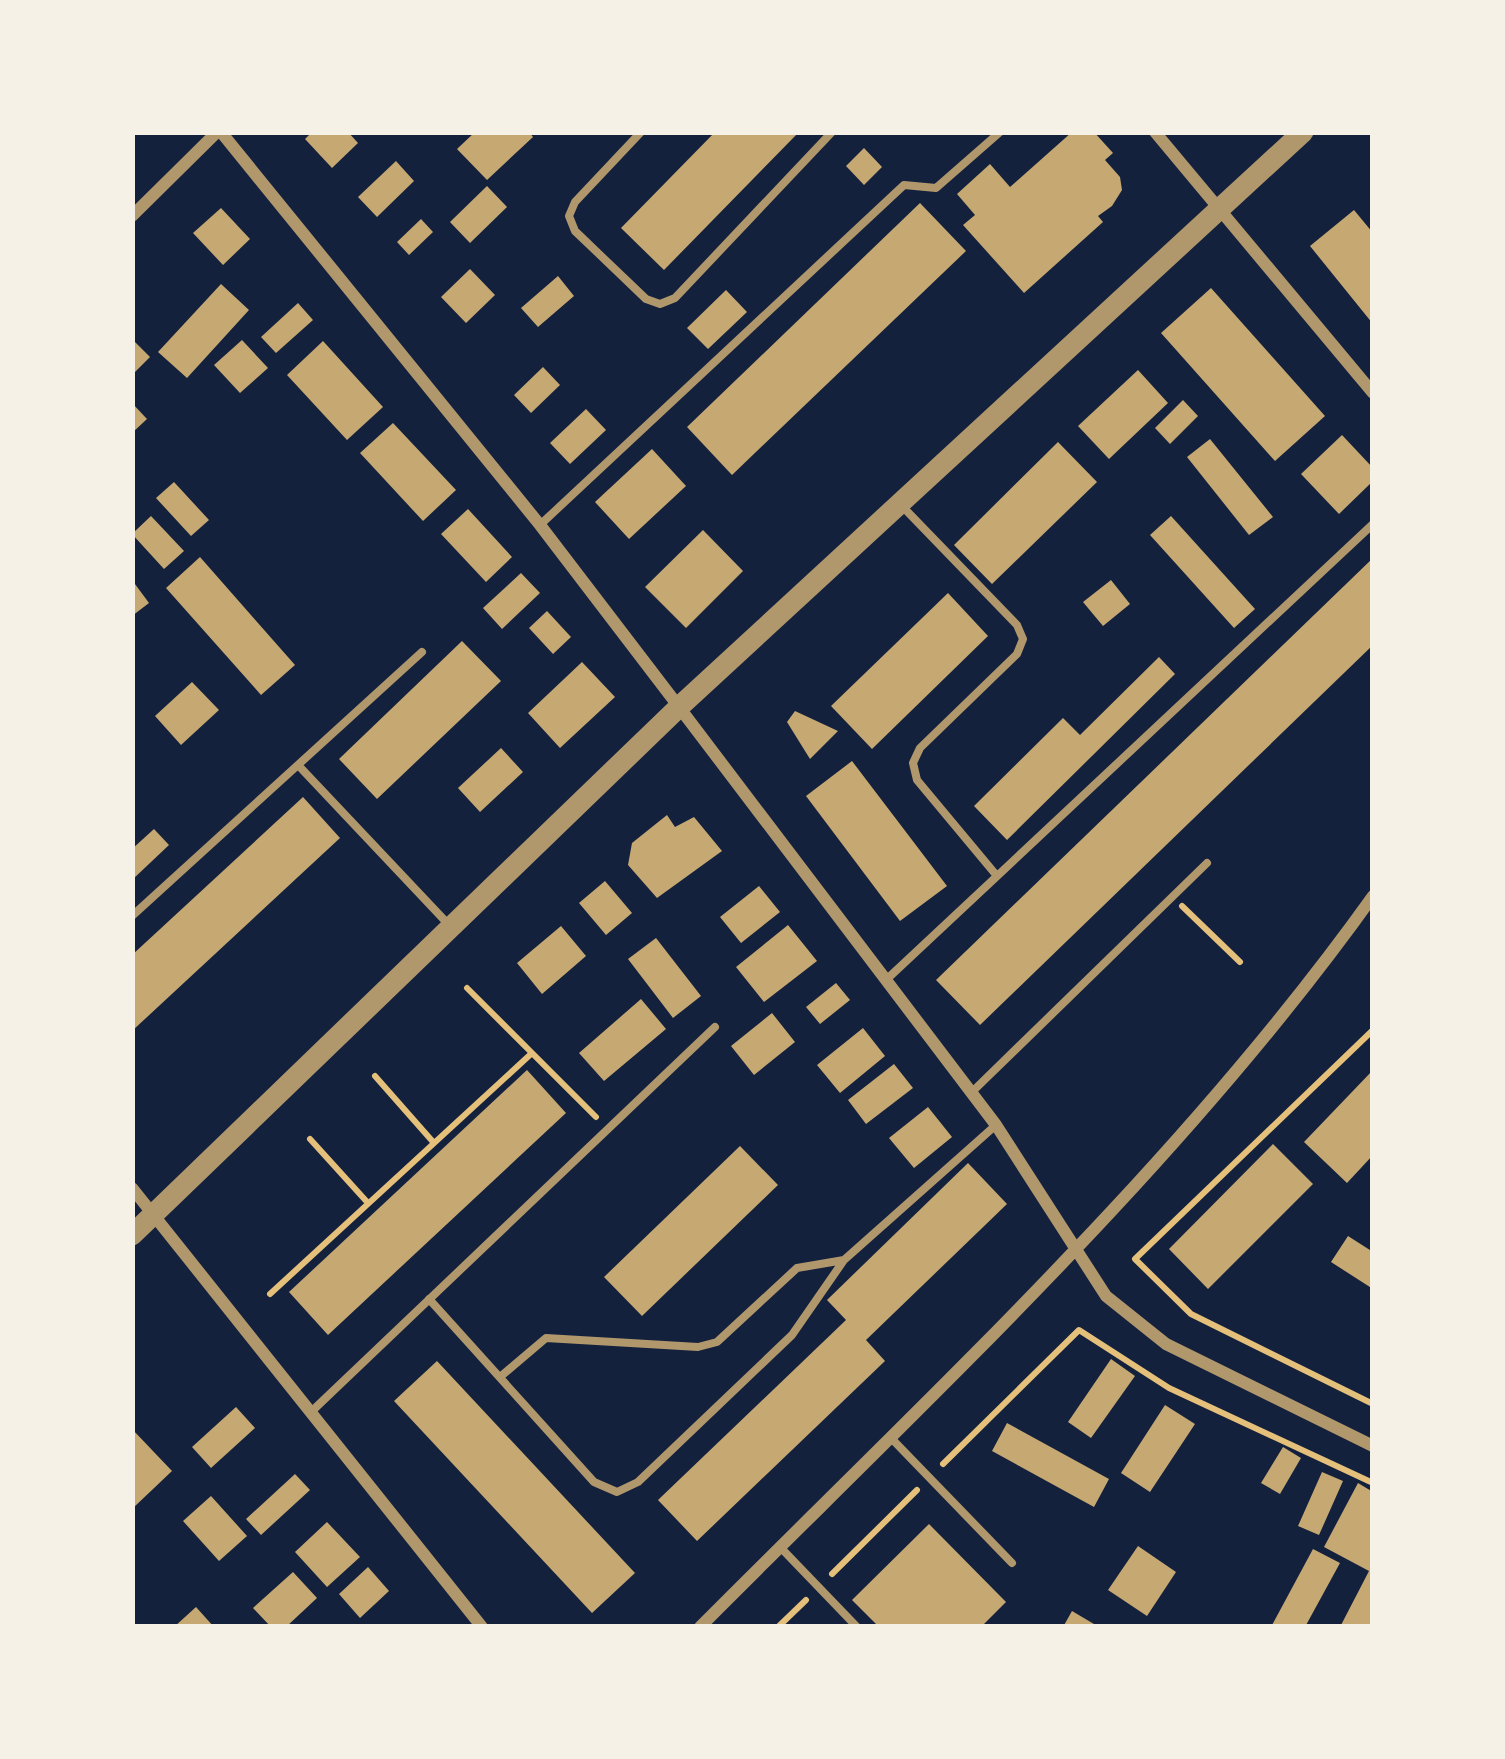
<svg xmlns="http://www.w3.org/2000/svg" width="1505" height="1759" font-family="Ubuntu,sans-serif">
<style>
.building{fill:#c6a872}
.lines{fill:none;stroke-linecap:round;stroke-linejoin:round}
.path{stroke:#e5c07b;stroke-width:6}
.service{stroke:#b1986c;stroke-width:8}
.minor{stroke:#b1986c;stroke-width:12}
.tertiary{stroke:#b1986c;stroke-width:21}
</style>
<rect width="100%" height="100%" fill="#14213d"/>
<path class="building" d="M312,132H348L358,143L332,168L305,139Z
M475,132H529L533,137L487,180L457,149Z
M715,132H799L664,270L621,228Z
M1072,132H1094L1113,153L1105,160L1120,177L1122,190L1112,206L1098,216L1103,222L1024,293L963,225L975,215L957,194L990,164L1010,187Z
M864,148L882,167L864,185L846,166Z
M396,161L414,181L377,217L358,197Z
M487,186L507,207L470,243L450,222Z
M920,203L966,251L732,475L687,427Z
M221,208L250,239L223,265L193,233Z
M1354,210L1373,233V324L1310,246Z
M421,219L433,232L409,255L397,242Z
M470,269L495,295L466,323L441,297Z
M558,276L574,296L538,327L521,308Z
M221,284L249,310L187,378L158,352Z
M1211,288L1325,416L1275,461L1161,333Z
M726,290L747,312L708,349L687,328Z
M298,303L313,320L276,353L261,337Z
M132,339L150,357L132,375Z
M242,340L268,368L240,393L214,365Z
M323,341L383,407L347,440L287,375Z
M543,367L560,385L531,413L514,395Z
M1138,370L1168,403L1109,459L1078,426Z
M1183,400L1198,416L1170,444L1155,428Z
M132,403L147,419L132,433Z
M586,409L606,430L570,464L550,443Z
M393,423L456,490L423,521L360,453Z
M1342,435L1373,468V481L1339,514L1301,474Z
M1210,439L1273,517L1249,535L1187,457Z
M1058,442L1097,482L992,584L954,545Z
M652,449L686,486L629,539L595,502Z
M174,482L209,520L191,536L156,498Z
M468,509L512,557L486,582L441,534Z
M151,516L184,551L164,569L132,534Z
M1171,516L1255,609L1234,628L1150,535Z
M703,530L743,571L686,628L645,587Z
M200,557L295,665L261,695L166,588Z
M1373,558V645L980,1025L936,980Z
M521,573L540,593L502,629L483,608Z
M132,580L149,603L132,616Z
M1111,580L1130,604L1103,626L1083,602Z
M948,593L988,636L872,749L831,706Z
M547,611L571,637L553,654L529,628Z
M462,641L501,681L377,799L339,759Z
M1159,657L1175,674L1007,840L974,806L1063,718L1080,735Z
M582,662L615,697L560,748L528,713Z
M192,682L219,710L181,745L155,716Z
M795,711L838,731L810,759L787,722Z
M501,748L523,772L480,812L458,788Z
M852,761L947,886L900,921L806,796Z
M303,797L340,838L132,1031V955Z
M667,815L675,827L694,817L722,851L657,898L628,865L632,843Z
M154,829L169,845L132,880V849Z
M605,881L632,913L606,935L579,903Z
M759,886L780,912L741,943L720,917Z
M788,925L817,961L764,1002L736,967Z
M561,926L586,956L542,994L517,963Z
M656,938L701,996L673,1018L628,959Z
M836,983L850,1000L820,1024L806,1007Z
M641,999L666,1029L604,1081L579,1053Z
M772,1013L795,1042L754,1075L731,1046Z
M863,1028L885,1056L840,1093L817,1065Z
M894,1064L913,1088L866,1124L848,1100Z
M527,1070L566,1113L328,1335L289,1292Z
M1373,1070V1155L1347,1183L1304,1142Z
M928,1107L952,1137L914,1168L889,1138Z
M1273,1144L1313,1184L1208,1289L1169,1249Z
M740,1146L778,1185L642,1316L604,1277Z
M968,1163L1007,1204L866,1340L885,1361L697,1541L658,1500L846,1320L827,1300Z
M1348,1236L1373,1252V1289L1331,1262Z
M1111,1359L1135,1376L1091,1438L1068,1422Z
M437,1361L635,1573L592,1613L394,1401Z
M1165,1405L1195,1424L1150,1492L1121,1473Z
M236,1407L255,1428L211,1468L192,1447Z
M1007,1423L1109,1479L1094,1507L992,1451Z
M132,1429L172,1471L132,1509Z
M1283,1447L1301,1458L1280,1494L1261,1483Z
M1322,1472L1343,1481L1319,1535L1298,1526Z
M295,1474L310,1490L261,1535L246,1519Z
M1358,1483L1373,1492V1627H1340L1369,1571L1324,1547Z
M211,1496L247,1536L219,1561L183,1521Z
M327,1522L360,1557L327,1587L295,1552Z
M929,1524L1006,1602L981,1627H879L852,1600Z
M1138,1546L1176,1572L1147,1616L1108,1590Z
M1313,1549L1340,1563L1305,1627H1271Z
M368,1567L389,1591L360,1618L339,1594Z
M293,1572L317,1598L286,1627H271L253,1608Z
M196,1607L214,1627H174Z
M1072,1611L1099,1627H1063Z"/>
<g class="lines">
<path class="path" d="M1182,906L1240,962
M467,988L596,1117
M1373,1030L1135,1259L1191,1314L1373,1404
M375,1076L434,1143
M310,1139L368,1203
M270,1294L532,1053
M943,1464L1079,1330L1169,1388L1373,1483
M832,1574L917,1490
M778,1627L806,1600"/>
<path class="service" d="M641,132L575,202L569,216L575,231L646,299L660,304L675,298L832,132
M901,505L1017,625L1023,639L1017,654L920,748L913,763L917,780L997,876
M541,524L904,185L936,188L1000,132
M298,765L450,926
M132,916L422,652
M886,980L1373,524
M972,1092L1207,863
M429,1299L594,1482L617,1492L638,1482L792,1335L844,1260
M500,1377L546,1338L698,1347L717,1342L797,1268L844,1260L996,1125
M311,1412L715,1027
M891,1438L1012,1563
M781,1548L857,1627"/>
<path class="minor" d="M221,132L540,525L679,707L996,1125L1106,1296L1166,1344L1373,1446
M1155,132L1373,393
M132,216L217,132
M132,1188L482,1627
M700,1627C931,1395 1183,1162 1373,896"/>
<path class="tertiary" d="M132,1235L679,707L1303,132"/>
</g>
<rect width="1505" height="1759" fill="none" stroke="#f6f1e7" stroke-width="270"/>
</svg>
